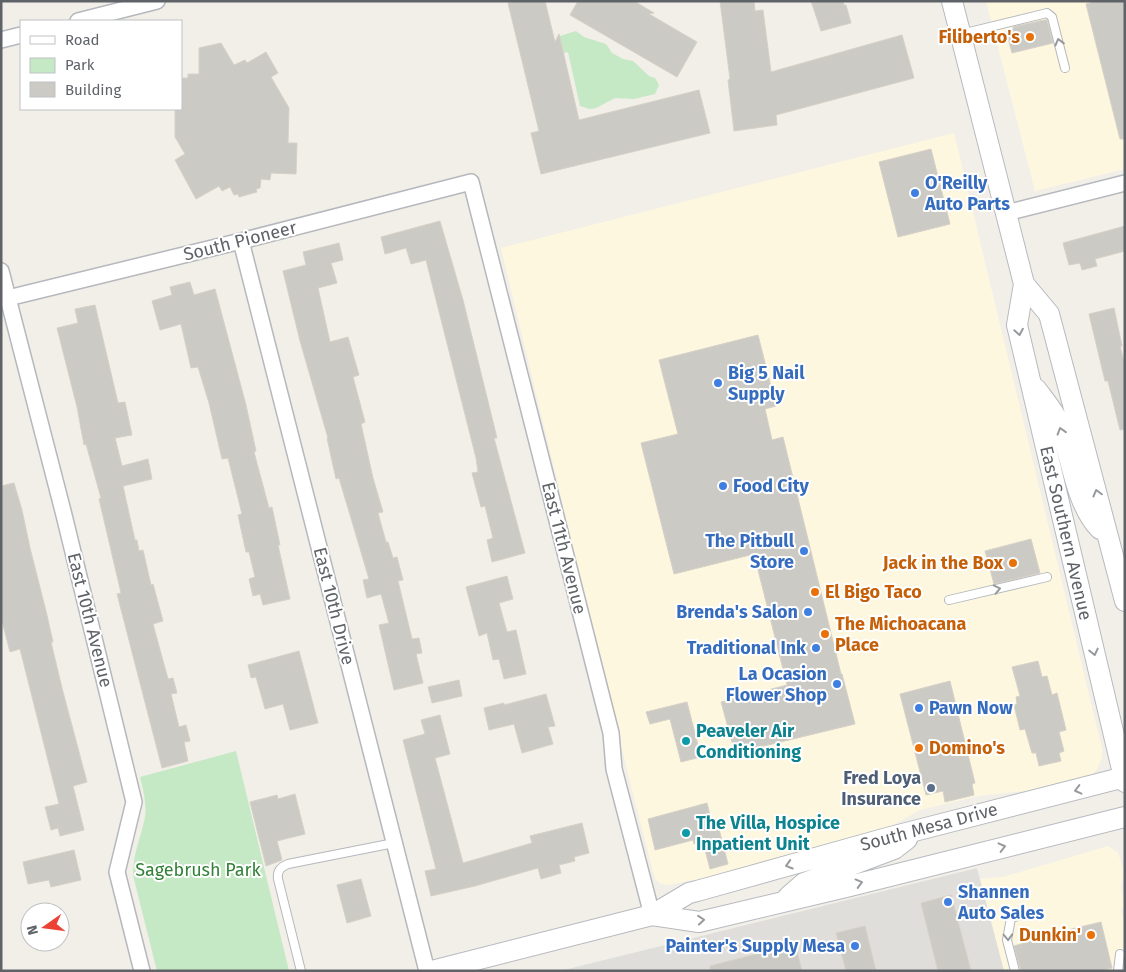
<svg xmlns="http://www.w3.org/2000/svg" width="1126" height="972" font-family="'Fira Sans',sans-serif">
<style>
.commercial{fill:#fef7e0}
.industrial{fill:#e0deda}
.green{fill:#c5e8c5}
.building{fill:#cccac5;stroke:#d6d1c6}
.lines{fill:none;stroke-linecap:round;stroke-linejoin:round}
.service-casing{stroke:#b5b8bc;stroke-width:10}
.minor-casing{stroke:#b5b8bc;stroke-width:18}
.secondary-casing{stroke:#b6babf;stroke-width:22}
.service{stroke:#fff;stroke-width:8}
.minor{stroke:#fff;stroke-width:15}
.secondary{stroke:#fff;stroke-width:20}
.oneway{stroke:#979a9d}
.food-dot{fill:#e8710a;stroke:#fff;stroke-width:2}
.shop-dot{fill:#3f7fe0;stroke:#fff;stroke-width:2}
.culture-dot{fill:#0f9aa8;stroke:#fff;stroke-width:2}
.service-dot{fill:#5c6f8a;stroke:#fff;stroke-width:2}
.labels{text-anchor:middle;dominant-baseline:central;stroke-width:4;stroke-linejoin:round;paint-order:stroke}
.food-label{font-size:18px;font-weight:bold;fill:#c56008;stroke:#fff;text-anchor:end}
.shop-label{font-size:18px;font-weight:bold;fill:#366cbe;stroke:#fff;text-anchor:start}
.street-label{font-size:18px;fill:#5f6368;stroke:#fff}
.culture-label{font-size:18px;font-weight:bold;fill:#0d838f;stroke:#fff;text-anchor:start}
.service-label{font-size:18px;font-weight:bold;fill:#4e5e75;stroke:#fff;text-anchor:end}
.park-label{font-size:18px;fill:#348238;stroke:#fff}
</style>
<rect width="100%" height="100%" fill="#f1efe8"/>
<path class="commercial" d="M986,1H1125V169L1035,191Z
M954,133L1102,749V758L1097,769L1091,776L1036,790L978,796L920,810L882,831L730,873L668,885L661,884L655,879L629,778L501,248Z
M1108,846L1118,853L1124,872L1121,887L1125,908L1121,909L1125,926V971H1004L980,879L1003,877Z"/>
<path class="industrial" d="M977,868L1004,971H560Z"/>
<path class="green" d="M576,31L584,37L606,44L612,53L623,59L633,61L649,76L655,78L659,85L655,94L634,99L615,98L596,108L590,109L580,106L568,52L561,54L557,37Z
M236,751L289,971H157L133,875C133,852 141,838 145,817C147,803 143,790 140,777Z"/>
<path class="building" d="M517,1H545L555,42L559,34L579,120L699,90L710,133L541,174L531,133L539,131L508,3Z
M578,1H634L654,13L649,14L697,42L677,77L570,15Z
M720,1H754L755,11L763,10L771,72L902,35L914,78L776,115L777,125L734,131L728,80L730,79Z
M811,1H843L844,5H846L851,23L821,31Z
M1097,1H1125V139H1120L1086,4Z
M1044,20H1047L1053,43L1012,53L1006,31L1013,29V27Z
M221,43L234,65L245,60L247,63L266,52L278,73L271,77L289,108L288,143H297L296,174L271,173L270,180L261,179L260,188L256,189L257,192L239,197L238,194L234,195L230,187L222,191L219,186L196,199L175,160L185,154L175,137V109H181V78H188V74H199V48Z
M931,149L950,224L898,237L879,162Z
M440,221L463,300L497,438H494L525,553L492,562L487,540L493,538L485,506L481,507L472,473L478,472L476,458L426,260L411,264L406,248L385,254L381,237Z
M1125,226V251L1095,259L1097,266L1082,270L1080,263L1069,265L1063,243Z
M339,243L343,260L331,263L337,283L318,288L330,342L348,337L359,375L353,377L365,422L361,424L373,478L383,512L378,513L386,542H388L393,558L397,557L403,580L398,581L412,639L419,638L422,653L416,654L423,683L394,690L379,625L389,623L381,594L367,598L363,580L369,579L339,478L336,479L327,438H328L300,341L283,271L306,265L303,252Z
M190,282L194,295L215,289L246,405L256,451L254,452L269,508L272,507L280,545H278L290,599L263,605L260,594L253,596L249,579L255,577L249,552H246L238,515L242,514L228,458L222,459L209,403L198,367L191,368L181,324L160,330L152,301L172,295L170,287Z
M95,305L118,403L125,402L132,435L115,438L122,466L148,459L152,479L123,486L135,540H137L139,551L143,550L151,585L153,584L163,621L153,624L168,679L173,678L177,693L171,694L179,727L186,725L190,741L184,742L188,761L162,768L117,594L121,593L99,499L101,498L86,444L84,445L77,407L57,328L78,323L75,309Z
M1114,308L1122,346H1120L1125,365V429L1120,430L1108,381H1105L1089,314Z
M758,335L776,406L765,409L772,440L783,437L841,674H842L855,724L735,753L721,702L787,685L754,554L674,574L641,443L678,434L659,360Z
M14,483L22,510L30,548L46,611L53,642H51L62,688L87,782L73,786L84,830L60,836L58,828L51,830L45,807L59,804L20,649L10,652L1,617V486Z
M1031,539L1040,573L994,584L985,551Z
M507,576L513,599L499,603L507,632L516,630L526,674L504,679L499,659L493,660L487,633L479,636L466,587Z
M299,651L318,723L290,730L283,704L265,709L256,677L251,678L248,665Z
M1038,661L1042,677L1047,676L1052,695L1057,693L1066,730L1059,732L1064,751L1059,753L1061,761L1039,766L1036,753H1032L1025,729L1020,730L1014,705L1017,704L1016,697L1020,696L1012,667Z
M459,680L462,696L432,703L428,687Z
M950,681L975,783L972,784L974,795L945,802L943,791L926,795L900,694Z
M546,694L555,726L548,727L553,744L522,753L514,724L489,730L484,708L504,703V705Z
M687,702L701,757L681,762L670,719L650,724L646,712Z
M440,715L450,754L435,758L463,863L532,843L530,836L582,823L589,853L574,857L575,861L559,865L561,873L541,879L538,868L475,886L431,896L425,871L436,869L403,740L425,734L421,720Z
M295,794L305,834L277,841L282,860L266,866L250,802L277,795L278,799Z
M707,803L713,827L718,825L728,864L710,869L703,842L694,844L693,840L655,850L648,819Z
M74,850L81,880L51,887L49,880L28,884L23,862Z
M361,879L371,916L347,923L337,885Z
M951,895L971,971H938L921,903Z
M1101,922L1112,968L1100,971H1021L1014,946L1051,935V934Z
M865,926L876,971H846L836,933Z
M795,944L802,971H710V966Z"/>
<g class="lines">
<g class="service-casing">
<path id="service" d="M961,34L1047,13L1052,17L1065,68
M949,600L1047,577
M301,971L278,879C277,870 281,867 288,864L394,843
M1015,971L1007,940L1011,918L1025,914
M1118,971L1120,954"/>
</g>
<g class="minor-casing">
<path id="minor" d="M78,21L157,1
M1,40L21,35
M1006,213L1125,183
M241,241L427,971
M1,271L64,515L134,802L117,872L142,971
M8,298L241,241L471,182L611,733L614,769L652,915"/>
</g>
<g class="secondary-casing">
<path id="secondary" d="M952,1L1024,284L1017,325L1125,782
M1024,284L1049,314L1125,601
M1036,389C1044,400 1055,412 1060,425C1071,456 1076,505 1100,529
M788,897L804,883L894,849L907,839
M652,915L699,922L850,886L1125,817
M432,971L652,915L689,893L697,891L887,838L1125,777"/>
</g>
<use href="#service" class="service"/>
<use href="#minor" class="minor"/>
<use href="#secondary" class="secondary"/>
</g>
<defs><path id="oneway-chevron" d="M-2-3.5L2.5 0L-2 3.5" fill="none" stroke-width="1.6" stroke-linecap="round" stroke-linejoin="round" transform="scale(1.25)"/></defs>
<g class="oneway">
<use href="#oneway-chevron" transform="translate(1059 42) rotate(-104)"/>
<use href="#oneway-chevron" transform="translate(1019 332) rotate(80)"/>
<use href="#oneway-chevron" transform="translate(1061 431) rotate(-107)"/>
<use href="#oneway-chevron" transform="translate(1097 493) rotate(-105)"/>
<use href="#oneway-chevron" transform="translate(997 589) rotate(-13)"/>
<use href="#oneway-chevron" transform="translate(1094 652) rotate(77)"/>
<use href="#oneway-chevron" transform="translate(1078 790) rotate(166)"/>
<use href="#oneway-chevron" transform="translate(1002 847) rotate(-14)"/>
<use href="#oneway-chevron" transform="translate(789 865) rotate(164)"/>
<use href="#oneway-chevron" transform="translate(859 883) rotate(-15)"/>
<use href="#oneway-chevron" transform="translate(701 920) rotate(-5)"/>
<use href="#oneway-chevron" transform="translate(1008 937) rotate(88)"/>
</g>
<g class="food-dot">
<circle cx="1030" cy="37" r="5"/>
<circle cx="1013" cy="563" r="5"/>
<circle cx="815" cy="592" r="5"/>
<circle cx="825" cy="634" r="5"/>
<circle cx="919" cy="748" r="5"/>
<circle cx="1091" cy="935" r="5"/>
</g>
<g class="shop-dot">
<circle cx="915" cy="193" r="5"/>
<circle cx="718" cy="383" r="5"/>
<circle cx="723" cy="486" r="5"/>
<circle cx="804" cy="551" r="5"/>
<circle cx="808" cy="612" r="5"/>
<circle cx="816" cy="648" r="5"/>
<circle cx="837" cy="684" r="5"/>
<circle cx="919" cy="708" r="5"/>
<circle cx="948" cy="902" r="5"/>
<circle cx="855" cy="946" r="5"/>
</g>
<g class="culture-dot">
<circle cx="686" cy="741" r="5"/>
<circle cx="686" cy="833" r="5"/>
</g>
<circle class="service-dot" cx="931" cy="788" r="5"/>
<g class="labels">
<g class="food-label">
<text x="1020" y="37">Filiberto's</text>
<text x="1003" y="563">Jack in the Box</text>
<text x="825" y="592" text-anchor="start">El Bigo Taco</text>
<text x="835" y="624" text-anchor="start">The Michoacana<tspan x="835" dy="21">Place</tspan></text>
<text x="929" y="748" text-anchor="start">Domino's</text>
<text x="1081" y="935">Dunkin'</text>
</g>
<g class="shop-label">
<text x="925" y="183">O'Reilly<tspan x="925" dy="21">Auto Parts</tspan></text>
<text x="728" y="373">Big 5 Nail<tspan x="728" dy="21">Supply</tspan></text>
<text x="733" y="486">Food City</text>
<text x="794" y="541" text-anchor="end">The Pitbull<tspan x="794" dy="21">Store</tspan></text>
<text x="798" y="612" text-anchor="end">Brenda's Salon</text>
<text x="806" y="648" text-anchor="end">Traditional Ink</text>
<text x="827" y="674" text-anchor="end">La Ocasion<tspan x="827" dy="21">Flower Shop</tspan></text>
<text x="929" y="708">Pawn Now</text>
<text x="958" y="892">Shannen<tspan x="958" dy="21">Auto Sales</tspan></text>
<text x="845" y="946" text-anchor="end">Painter's Supply Mesa</text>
</g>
<g class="street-label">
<text transform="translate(240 241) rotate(-14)">South Pioneer</text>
<text transform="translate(1066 533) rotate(77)">East Southern Avenue</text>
<text transform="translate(564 548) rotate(76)">East 11th Avenue</text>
<text transform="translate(334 606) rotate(76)">East 10th Drive</text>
<text transform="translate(90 620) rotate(76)">East 10th Avenue</text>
<text transform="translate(929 827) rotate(-15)">South Mesa Drive</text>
</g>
<g class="culture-label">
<text x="696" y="731">Peaveler Air<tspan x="696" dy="21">Conditioning</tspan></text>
<text x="696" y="823">The Villa, Hospice<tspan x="696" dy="21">Inpatient Unit</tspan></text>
</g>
<g class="service-label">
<text x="921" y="778">Fred Loya<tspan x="921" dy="21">Insurance</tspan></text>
</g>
<g class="park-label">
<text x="198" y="870">Sagebrush Park</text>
</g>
</g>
<rect width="1126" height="972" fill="none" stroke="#5f6368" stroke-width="5"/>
<rect x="20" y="20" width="162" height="90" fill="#ffffff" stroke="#bfc1c3"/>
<rect x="30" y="36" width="25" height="8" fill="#ffffff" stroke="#bfc1c3"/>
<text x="65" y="45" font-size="15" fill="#5f6368">Road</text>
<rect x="30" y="58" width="25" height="15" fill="#c5e8c5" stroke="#bfc1c3"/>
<text x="65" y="70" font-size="15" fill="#5f6368">Park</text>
<rect x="30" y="82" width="25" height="15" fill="#cccac5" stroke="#bfc1c3"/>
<text x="65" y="95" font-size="15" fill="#5f6368">Building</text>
<g transform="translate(45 927) rotate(256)"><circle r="24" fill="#ffffff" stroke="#bfc1c3"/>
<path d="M0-4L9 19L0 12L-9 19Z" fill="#ea4335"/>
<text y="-8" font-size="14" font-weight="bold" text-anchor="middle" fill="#5f6368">N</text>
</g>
</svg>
